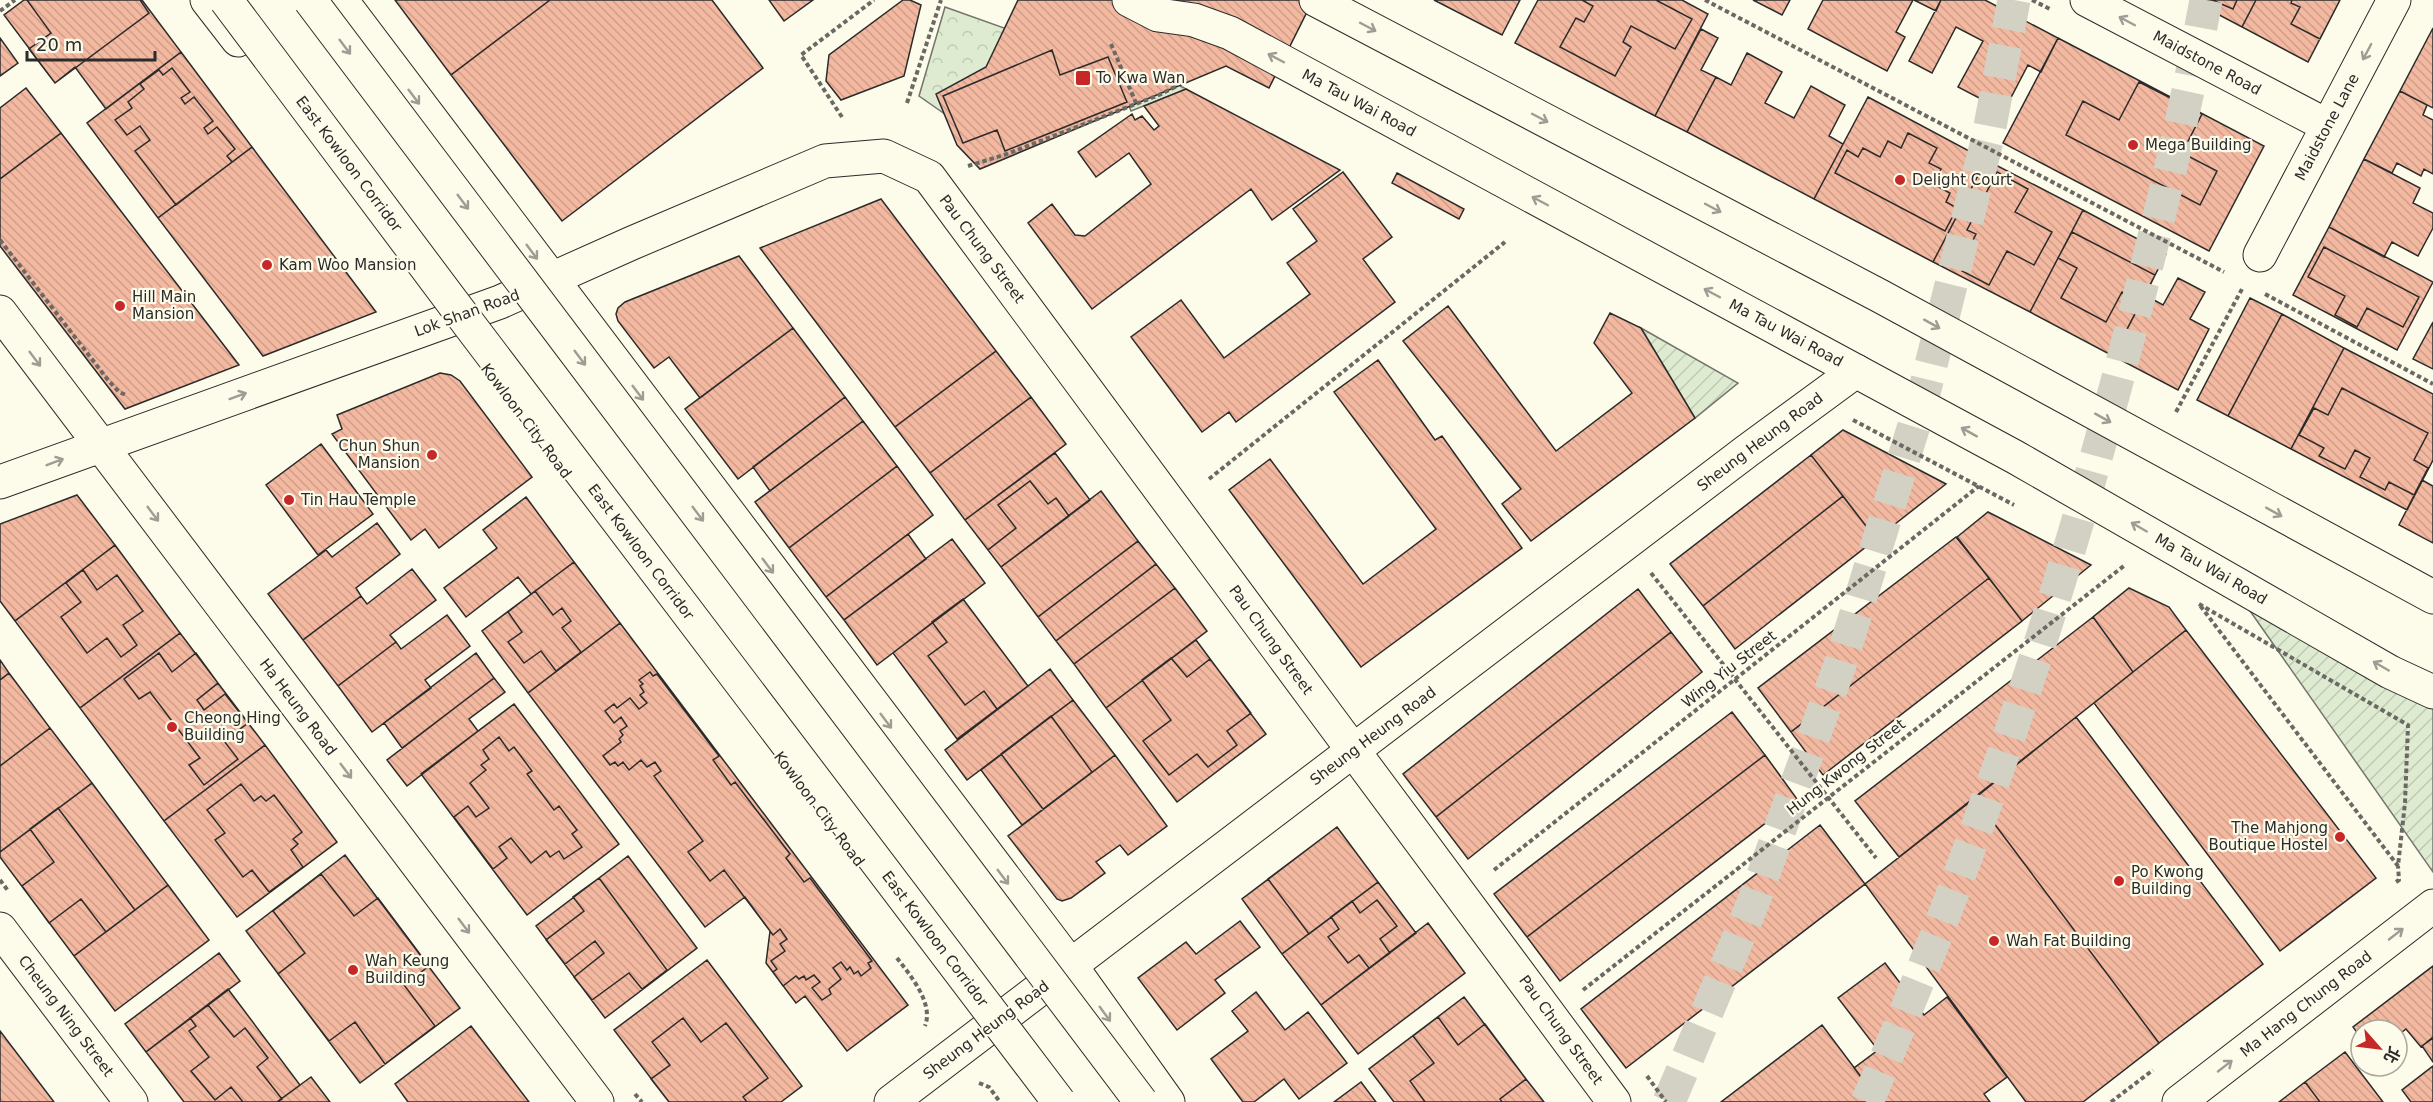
<svg xmlns="http://www.w3.org/2000/svg" width="2433" height="1102" font-family="'DejaVu Sans','Noto Sans TC',sans-serif">
<style>
.park{fill:url(#park-crowns);stroke:#74746e;stroke-width:1.5}
.garden{fill:url(#garden-furrows);stroke:#74746e;stroke-width:1.5}
.building{fill:url(#building-back-hatch);stroke:#2b2b2b;stroke-width:1.5}
.lines{fill:none;stroke-linecap:round;stroke-linejoin:round}
.trunk-tunnel{stroke:#d3d1c4;stroke-width:33;stroke-dasharray:33 16;stroke-linecap:butt}
.minor-casing{stroke:#2b2b2b;stroke-width:35}
.tertiary-casing{stroke:#2b2b2b;stroke-width:35}
.primary-casing{stroke:#2b2b2b;stroke-width:35}
.path{stroke:#6a6964;stroke-width:4;stroke-dasharray:4.5 3;stroke-linecap:butt}
.minor{stroke:#fdfbea;stroke-width:33}
.tertiary{stroke:#fdfbea;stroke-width:33}
.primary{stroke:#fdfbea;stroke-width:33}
.trunk-bridge-casing{stroke:#2b2b2b;stroke-width:35;stroke-linecap:butt}
.trunk-bridge{stroke:#fdfbea;stroke-width:33}
.oneway{stroke:#9e9d94}
.poi-dot{fill:#c62828;stroke:#fdfbea;stroke-width:2}
.labels{text-anchor:middle;dominant-baseline:central;stroke-width:4.5;stroke-linejoin:round;paint-order:stroke}
.street-label{font-size:15px;fill:#2b2b2b;stroke:#fdfbea}
.poi-label{font-size:15px;fill:#2b2b2b;stroke:#fdfbea;text-anchor:start}
</style>
<defs>
<pattern id="park-crowns" width="20" height="18" patternUnits="userSpaceOnUse" patternTransform="scale(1.5)"><rect width="20" height="18" fill="#deebd1"/><path d="M2 6a3 3 0 1 1 6 0M12 15a3 3 0 1 1 6 0" fill="none" stroke="#bfcab4"/></pattern>
<pattern id="garden-furrows" width="10" height="10" patternUnits="userSpaceOnUse" patternTransform="scale(1.5)"><rect width="10" height="10" fill="#deebd1"/><path d="M-1 1l2-2M0 10L10 0M9 11l2-2" fill="none" stroke="#bfcab4"/></pattern>
<pattern id="building-back-hatch" width="6" height="6" patternUnits="userSpaceOnUse" patternTransform="scale(1.5)"><rect width="6" height="6" fill="#f2b8a0"/><path d="M-1 5l2 2M0 0l6 6M5-1l2 2" fill="none" stroke="#d09e8a"/></pattern>
</defs>
<rect width="100%" height="100%" fill="#fdfbea"/>
<path class="park" d="M945,7L1032,38L1126,56L1186,89L1131,111L1129,106L952,119L919,96Z"/>
<path class="garden" d="M1641,328L1738,383L1695,418Z
M2241,598L2433,706V872Z"/>
<path class="building" d="M24,0H142L181,52L106,109L75,67L55,83L4,15Z
M27,0H140L149,13L55,83L29,49L51,33Z
M395,0H550L451,75Z
M550,0H712L763,68L562,221L451,75Z
M769,0H813L784,21Z
M903,0H910L921,5L904,76L841,100L826,81L829,55Z
M1018,0H1313L1269,88L1226,66L980,169L957,145L936,94L986,67Z
M1434,0H1520L1502,35Z
M1538,0H1682L1708,14L1655,116L1515,43Z
M1582,0H1656L1692,19L1675,49L1631,26L1623,42L1631,47L1615,76L1560,47L1576,18L1584,22L1593,6Z
M1753,0H1790L1782,15Z
M1823,0H1913L1896,32L1905,37L1887,71L1808,29Z
M1914,0H1941L1936,11Z
M1941,0H1985L2058,38L2041,72L2028,65L2004,111L1958,87L1983,41L1956,27L1932,73L1909,61Z
M2191,0H2256L2242,27Z
M2212,0H2237L2233,9Z
M2256,0H2340L2308,62L2242,27Z
M2292,0H2340L2320,39L2291,24L2300,7L2291,3Z
M2433,28V108L2400,91Z
M1701,29L1718,38L1701,70L1716,77L1687,132L1655,116Z
M0,38L18,63L0,76Z
M2058,38L2264,146L2209,251L2003,143Z
M1052,50L1060,75L1108,57L1127,102L1005,151L997,130L963,143L943,96Z
M181,52L252,147L158,218L87,123Z
M1747,53L1782,72L1765,103L1794,118L1811,86L1845,105L1829,136L1843,144L1814,199L1687,132L1716,77L1731,85Z
M172,68L190,92L181,98L185,104L194,97L213,121L204,128L208,134L217,127L235,149L227,156L232,162L176,205L135,151L150,140L140,126L127,135L115,120L132,108L128,102L144,89L140,84L159,70L163,75Z
M2139,82L2202,114L2182,153L2217,171L2200,205L2066,135L2083,101L2119,120Z
M26,88L61,133L0,179V108Z
M1186,89L1340,170L1272,220L1251,189L1092,309L1028,223L1052,204L1075,235L1085,236L1151,184L1129,153L1096,177L1078,152L1132,114L1135,120L1142,116L1154,130L1159,126L1144,106Z
M2400,91L2427,105L2423,115L2433,120V174L2424,169L2421,176L2397,163L2392,173L2364,159Z
M1868,97L1986,160L1933,262L1814,199Z
M61,133L239,365L125,409L0,246V179Z
M1908,133L1937,148L1929,163L1941,169L1933,184L1950,193L1946,202L1957,208L1945,231L1835,173L1847,150L1858,157L1863,148L1880,157L1888,141L1901,148Z
M252,147L376,312L263,356L158,218Z
M2364,159L2420,188L2413,203L2433,213V228L2418,256L2392,242L2384,257L2329,227Z
M1986,160L2083,210L2030,312L1933,262Z
M1343,172L1392,237L1363,259L1395,302L1236,422L1229,412L1202,432L1131,337L1181,300L1224,358L1310,294L1287,263L1317,241L1293,209Z
M1997,172L2028,189L2015,212L2052,232L2034,265L2007,251L1989,285L1962,271L1973,250L1969,248L1976,234L1967,230Z
M1397,173L1464,209L1459,219L1392,183Z
M881,199L996,351L895,427L760,248Z
M2083,210L2166,254L2113,356L2030,312Z
M2329,227L2433,282L2397,350L2293,295Z
M2072,232L2155,275L2142,302L2122,292L2106,322L2061,298L2077,268L2058,258Z
M2324,247L2419,297L2403,327L2367,308L2357,327L2335,315L2345,296L2308,277Z
M739,256L793,328L700,398L669,357L654,368L618,321L616,314L618,308L625,302Z
M2178,278L2205,292L2190,319L2209,329L2178,390L2113,356L2145,295L2163,305Z
M2250,298L2282,314L2228,416L2197,400Z
M1448,306L1556,451L1632,393L1594,343L1610,313L1641,328L1695,418L1531,541L1502,504L1521,489L1403,341Z
M2282,314L2344,348L2291,449L2228,416Z
M2433,322V369L2413,359Z
M793,328L845,397L738,479L685,409Z
M2344,348L2433,394V460L2407,510L2291,449Z
M996,351L1031,397L930,473L895,427Z
M1378,360L1435,440L1442,436L1522,548L1361,667L1229,490L1270,459L1363,584L1436,529L1334,392Z
M440,373L451,375L460,381L532,477L439,548L425,529L411,540L332,434L342,429L337,415Z
M2342,388L2428,433L2414,460L2428,468L2414,495L2389,482L2385,490L2360,477L2370,458L2355,450L2345,469L2319,456L2324,448L2299,435L2314,408L2328,415Z
M845,397L863,421L770,491L753,467Z
M1031,397L1066,444L965,520L930,473Z
M863,421L897,466L789,548L755,502Z
M1843,430L1946,484L1876,539L1811,455Z
M321,444L373,514L318,555L266,485Z
M1055,453L1090,500L1001,567L965,520Z
M1811,455L1843,496L1703,606L1670,564Z
M897,466L933,515L826,597L789,548Z
M2422,480L2433,486V543L2399,525Z
M1030,481L1048,504L1056,498L1069,516L1001,567L988,550L1016,528L998,505Z
M1101,491L1138,541L1038,617L1001,567Z
M77,495L115,545L15,621L0,601V524Z
M1843,496L1876,539L1735,649L1703,606Z
M526,497L574,562L531,594L518,577L466,617L444,588L497,548L483,530Z
M1988,512L2091,565L2022,621L1957,537Z
M377,523L400,554L356,588L361,596L303,640L268,594L326,550L332,557Z
M908,534L926,559L844,620L826,597Z
M1956,537L1989,578L1791,732L1758,688Z
M952,539L985,583L877,665L844,620Z
M1138,541L1156,564L1056,641L1038,617Z
M115,545L180,633L80,708L15,621Z
M574,562L620,623L528,693L482,631Z
M1156,564L1175,588L1074,664L1056,641Z
M412,569L436,600L390,635L396,642L338,686L303,640L361,596L367,604Z
M83,570L97,590L117,575L143,611L123,625L137,645L121,657L107,638L87,653L61,617L81,602L66,583Z
M1989,578L2022,621L1823,775L1791,732Z
M1175,588L1207,631L1106,708L1074,664Z
M2129,588L2169,607L2186,630L2133,672L2093,617Z
M1638,589L1671,632L1436,817L1403,774Z
M535,591L553,615L562,608L571,621L562,628L581,652L556,671L541,651L524,663L508,642L522,632L508,612Z
M963,599L1028,686L957,739L893,653Z
M963,599L1028,686L997,709L984,691L965,705L928,656L947,642L932,622Z
M447,615L470,646L425,680L431,688L372,732L338,686L396,642L401,649Z
M2093,617L2133,672L1899,857L1855,801Z
M620,623L908,1005L847,1051L805,996L796,1003L766,963L770,931L745,897L705,927L528,693Z
M2186,630L2376,878L2280,951L2094,703Z
M1671,632L1702,672L1468,859L1436,817Z
M180,633L265,745L164,821L80,708Z
M1196,640L1266,734L1177,802L1106,708Z
M159,653L172,672L196,653L218,683L197,700L204,710L225,694L248,723L224,741L238,759L204,785L189,765L200,758L150,692L139,699L124,679Z
M476,653L494,678L402,748L384,723Z
M1171,658L1187,677L1210,659L1251,713L1227,731L1237,745L1208,767L1197,754L1169,775L1143,741L1171,720L1142,680Z
M0,660L9,673L0,680Z
M1050,669L1073,700L967,780L945,750Z
M650,672L653,676L657,674L719,756L713,760L731,785L735,782L790,854L786,858L804,882L810,878L872,961L868,963L871,968L861,976L858,971L854,974L850,967L847,970L841,962L833,968L841,979L829,989L831,994L822,1000L812,988L820,982L814,975L806,980L804,976L799,979L796,976L783,986L773,972L777,969L771,961L785,951L780,944L787,939L780,929L773,935L724,870L710,881L688,852L703,841L654,776L661,771L655,762L647,767L641,760L629,770L623,762L618,766L615,762L610,765L603,756L621,742L619,739L623,735L620,731L627,726L621,717L614,723L605,711L614,704L617,708L630,698L639,709L647,703L640,695L644,692L640,686L643,684L639,680Z
M9,673L50,728L0,766V680Z
M494,678L505,692L469,719L478,731L407,786L387,760Z
M1073,700L1115,755L1022,825L981,770Z
M514,704L619,844L527,915L421,774Z
M1732,712L1765,755L1527,937L1494,894Z
M1051,716L1092,772L1043,809L1001,754Z
M2076,717L2263,964L2159,1043L1975,798Z
M50,728L92,783L0,852V766Z
M499,737L509,751L514,747L532,771L527,774L554,810L559,806L577,830L572,834L582,847L564,859L559,851L550,857L546,851L531,863L511,838L499,847L507,858L493,869L454,817L468,806L476,817L489,808L470,783L486,770L481,765L489,759L483,750Z
M265,745L337,842L237,917L164,821Z
M1115,755L1167,826L1128,855L1120,845L1096,862L1105,873L1071,898L1062,901L1057,899L1008,836Z
M1765,755L1797,799L1560,981L1527,937Z
M92,783L168,885L74,956L0,857V852Z
M241,784L254,801L261,796L266,801L274,795L302,832L293,839L298,844L291,850L303,867L269,892L252,870L243,877L215,840L225,833L207,810Z
M1975,798L2159,1043L2083,1102H2026L1865,884Z
M58,808L135,910L106,932L81,899L49,923L22,886L54,862L30,829Z
M1820,825L1865,884L1626,1068L1581,1009Z
M1337,827L1378,882L1309,934L1268,879Z
M1337,827L1378,882L1282,954L1242,899Z
M345,855L460,1008L360,1083L246,931Z
M628,856L697,948L605,1018L536,926Z
M321,874L354,916L378,898L429,966L404,985L435,1026L385,1064L355,1022L329,1041L278,974L305,953L273,911Z
M599,878L667,970L642,989L629,973L592,1000L574,977L604,953L595,941L565,964L546,940L584,911L573,897Z
M1378,882L1416,933L1321,1005L1282,954Z
M168,885L209,940L115,1011L74,956Z
M1377,900L1397,926L1380,939L1390,953L1369,968L1359,955L1348,963L1328,937L1339,929L1331,917L1352,901L1360,913Z
M1240,921L1260,947L1215,980L1225,993L1177,1030L1138,978L1186,942L1196,954Z
M1428,923L1465,973L1358,1054L1321,1005Z
M219,953L240,981L146,1052L125,1024Z
M707,960L802,1086L781,1102H669L614,1030Z
M1885,963L1924,1015L1947,997L2007,1077L1984,1094L1990,1102H1880L1854,1068L1878,1050L1838,998Z
M2433,966V1037L2421,1047L2406,1029L2397,1036V1030H2361V1038L2353,1027Z
M228,989L300,1085L277,1102H184L146,1052Z
M1256,992L1285,1030L1308,1012L1347,1063L1299,1099L1284,1079L1254,1102H1243L1211,1059L1248,1031L1232,1011Z
M1464,997L1526,1079L1544,1102H1394L1369,1069Z
M208,1005L234,1037L245,1028L268,1058L257,1067L282,1099L277,1102H243L231,1087L215,1100L191,1071L209,1057L189,1031L196,1026L190,1018Z
M1438,1017L1458,1045L1485,1024L1526,1079L1500,1099L1502,1102H1425L1410,1081L1434,1063L1413,1036Z
M683,1018L701,1042L726,1023L768,1078L743,1097L747,1102H669L651,1079L670,1065L652,1042Z
M1822,1025L1880,1102H1721Z
M471,1026L529,1102H408L395,1084Z
M0,1031L54,1102H0Z
M2433,1038V1062L2422,1046Z
M2345,1052L2383,1102H2279L2305,1082Z
M2433,1066V1102H2411L2402,1090Z
M311,1077L330,1102H277L300,1085Z
M1361,1082L1376,1102H1334Z
M2305,1082L2320,1102H2279Z"/>
<g class="lines">
<path class="trunk-tunnel" d="M1669,1102L1753,903L1840,665L1924,393L1988,137L2014,0
M1867,1102C1977,852 2063,592 2131,328C2159,219 2186,110 2206,0"/>
<g class="minor-casing">
<path id="minor" d="M207,0L238,40
M341,0L1071,966L1168,1102
M2087,0L2328,126
M2260,255L2394,0
M0,312L597,1102
M0,482L500,302L632,243L825,161L884,156L929,177C1157,486 1385,794 1614,1102
M0,929L131,1102
M2179,1102L2433,906"/>
</g>
<g class="tertiary-casing">
<path id="tertiary" d="M891,1102L1747,451L1856,371"/>
</g>
<g class="primary-casing">
<path id="primary" d="M1129,0L1158,15L1194,20L1230,33L2015,457L2390,672L2433,692
M1316,0L1880,296L2433,597"/>
</g>
<path class="path" d="M1705,0L2224,272
M2032,0L2050,9
M0,11L15,0
M1111,44L1136,103
M907,103L941,0
M842,117L801,55L874,0
M968,166L1007,154L1159,95L1175,87L1183,75
M0,240L108,380L119,392L126,395
M2265,294L2433,384
M2176,412L2242,289
M1853,420L2014,505
M1209,479L1505,242
M1651,573L1876,858
M2199,604L2408,725L2405,803L2398,866Z
M1494,870L1979,486
M0,880L9,892
M2396,882L2399,880L2398,866
M897,958C910,975 934,1003 925,1026
M1583,990L2125,565
M1647,1076L1666,1102
M979,1083L989,1087L1000,1102
M635,1094L642,1102
M2111,1102L2153,1070"/>
<use href="#minor" class="minor"/>
<use href="#tertiary" class="tertiary"/>
<use href="#primary" class="primary"/>
<g class="trunk-bridge-casing">
<path id="trunk-bridge" d="M226,0L468,323L1059,1102
M310,0L1141,1102"/>
</g>
<use href="#trunk-bridge" class="trunk-bridge"/>
</g>
<defs><path id="oneway-shaft" d="M-6 0H5M1.5-3L5.5 0L1.5 3" fill="none" stroke-width="1.6" stroke-linecap="round" stroke-linejoin="round" transform="scale(1.5)"/></defs>
<g class="oneway">
<use href="#oneway-shaft" transform="translate(2127 21) rotate(-152)"/>
<use href="#oneway-shaft" transform="translate(1368 27) rotate(28)"/>
<use href="#oneway-shaft" transform="translate(345 47) rotate(53)"/>
<use href="#oneway-shaft" transform="translate(2367 52) rotate(118)"/>
<use href="#oneway-shaft" transform="translate(1276 58) rotate(-152)"/>
<use href="#oneway-shaft" transform="translate(414 97) rotate(53)"/>
<use href="#oneway-shaft" transform="translate(1540 118) rotate(28)"/>
<use href="#oneway-shaft" transform="translate(1540 201) rotate(-152)"/>
<use href="#oneway-shaft" transform="translate(463 202) rotate(53)"/>
<use href="#oneway-shaft" transform="translate(1713 208) rotate(28)"/>
<use href="#oneway-shaft" transform="translate(532 252) rotate(53)"/>
<use href="#oneway-shaft" transform="translate(1712 293) rotate(-152)"/>
<use href="#oneway-shaft" transform="translate(1932 324) rotate(29)"/>
<use href="#oneway-shaft" transform="translate(580 358) rotate(53)"/>
<use href="#oneway-shaft" transform="translate(35 359) rotate(53)"/>
<use href="#oneway-shaft" transform="translate(638 393) rotate(53)"/>
<use href="#oneway-shaft" transform="translate(238 396) rotate(-20)"/>
<use href="#oneway-shaft" transform="translate(2103 418) rotate(29)"/>
<use href="#oneway-shaft" transform="translate(1969 432) rotate(-151)"/>
<use href="#oneway-shaft" transform="translate(55 462) rotate(-21)"/>
<use href="#oneway-shaft" transform="translate(2274 512) rotate(29)"/>
<use href="#oneway-shaft" transform="translate(153 514) rotate(53)"/>
<use href="#oneway-shaft" transform="translate(698 514) rotate(53)"/>
<use href="#oneway-shaft" transform="translate(2139 527) rotate(-150)"/>
<use href="#oneway-shaft" transform="translate(768 566) rotate(53)"/>
<use href="#oneway-shaft" transform="translate(2381 666) rotate(-150)"/>
<use href="#oneway-shaft" transform="translate(886 721) rotate(53)"/>
<use href="#oneway-shaft" transform="translate(346 771) rotate(53)"/>
<use href="#oneway-shaft" transform="translate(1003 877) rotate(53)"/>
<use href="#oneway-shaft" transform="translate(464 926) rotate(53)"/>
<use href="#oneway-shaft" transform="translate(2396 934) rotate(-38)"/>
<use href="#oneway-shaft" transform="translate(1105 1014) rotate(54)"/>
<use href="#oneway-shaft" transform="translate(2225 1066) rotate(-38)"/>
</g>
<g class="poi-dot">
<rect x="1075" y="70" width="16" height="16" rx="3"/>
<circle cx="2133" cy="145" r="6"/>
<circle cx="1900" cy="180" r="6"/>
<circle cx="267" cy="265" r="6"/>
<circle cx="120" cy="306" r="6"/>
<circle cx="432" cy="455" r="6"/>
<circle cx="289" cy="500" r="6"/>
<circle cx="172" cy="727" r="6"/>
<circle cx="2340" cy="837" r="6"/>
<circle cx="2119" cy="881" r="6"/>
<circle cx="1994" cy="941" r="6"/>
<circle cx="353" cy="970" r="6"/>
</g>
<g class="labels">
<g class="street-label">
<text transform="translate(2207 63) rotate(28)">Maidstone Road</text>
<text transform="translate(1359 103) rotate(28)">Ma Tau Wai Road</text>
<text transform="translate(2327 127) rotate(-62)">Maidstone Lane</text>
<text transform="translate(349 164) rotate(53)">East Kowloon Corridor</text>
<text transform="translate(982 249) rotate(53)">Pau Chung Street</text>
<text transform="translate(467 313) rotate(-20)">Lok Shan Road</text>
<text transform="translate(1786 333) rotate(28)">Ma Tau Wai Road</text>
<text transform="translate(526 421) rotate(53)">Kowloon City Road</text>
<text transform="translate(1760 442) rotate(-37)">Sheung Heung Road</text>
<text transform="translate(641 552) rotate(53)">East Kowloon Corridor</text>
<text transform="translate(2211 569) rotate(30)">Ma Tau Wai Road</text>
<text transform="translate(1271 640) rotate(54)">Pau Chung Street</text>
<text transform="translate(1729 669) rotate(-38)">Wing Yiu Street</text>
<text transform="translate(298 707) rotate(53)">Ha Heung Road</text>
<text transform="translate(1373 736) rotate(-37)">Sheung Heung Road</text>
<text transform="translate(1846 767) rotate(-38)">Hung Kwong Street</text>
<text transform="translate(819 809) rotate(53)">Kowloon City Road</text>
<text transform="translate(935 939) rotate(53)">East Kowloon Corridor</text>
<text transform="translate(2306 1004) rotate(-38)">Ma Hang Chung Road</text>
<text transform="translate(66 1016) rotate(53)">Cheung Ning Street</text>
<text transform="translate(986 1030) rotate(-37)">Sheung Heung Road</text>
<text transform="translate(1561 1030) rotate(54)">Pau Chung Street</text>
</g>
<g class="poi-label">
<text x="1096" y="78">To Kwa Wan</text>
<text x="2145" y="145">Mega Building</text>
<text x="1912" y="180">Delight Court</text>
<text x="279" y="265">Kam Woo Mansion</text>
<text x="132" y="297">Hill Main<tspan x="132" dy="17">Mansion</tspan></text>
<text x="420" y="446" text-anchor="end">Chun Shun<tspan x="420" dy="17">Mansion</tspan></text>
<text x="301" y="500">Tin Hau Temple</text>
<text x="184" y="718">Cheong Hing<tspan x="184" dy="17">Building</tspan></text>
<text x="2328" y="828" text-anchor="end">The Mahjong<tspan x="2328" dy="17">Boutique Hostel</tspan></text>
<text x="2131" y="872">Po Kwong<tspan x="2131" dy="17">Building</tspan></text>
<text x="2006" y="941">Wah Fat Building</text>
<text x="365" y="961">Wah Keung<tspan x="365" dy="17">Building</tspan></text>
</g>
</g>
<g transform="translate(2379 1048) rotate(118)"><circle r="28" fill="#fdfbea" stroke="#a9a89e" stroke-width="1.5"/>
<path d="M0-4.5L10 22L0 15L-10 22Z" fill="#c62828"/>
<text y="-9" font-size="16" font-weight="bold" text-anchor="middle" fill="#2b2b2b">北</text>
</g>
<path d="M27 51v9h128v-9" fill="none" stroke="#2b2b2b" stroke-width="3"/>
<text x="36" y="51" font-size="18" fill="#2b2b2b" stroke="#fdfbea" stroke-width="4.5" paint-order="stroke">20 m</text>
</svg>
